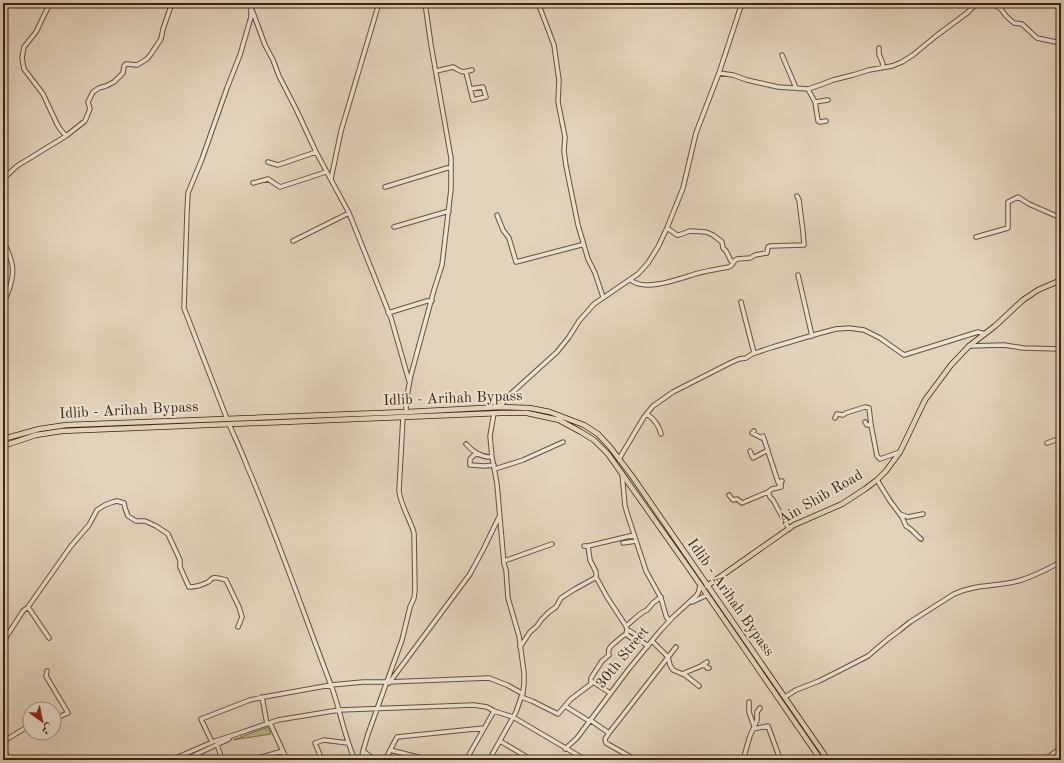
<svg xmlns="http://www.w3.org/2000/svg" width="1064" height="763" font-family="'Old Standard TT',Amiri,serif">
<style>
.grass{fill:url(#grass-dots);stroke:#7a7050}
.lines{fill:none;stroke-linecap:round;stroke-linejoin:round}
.minor-casing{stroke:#65503e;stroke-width:5.5}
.major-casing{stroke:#3b2414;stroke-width:6}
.minor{stroke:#ece3d3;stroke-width:3.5}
.major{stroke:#e2d4bc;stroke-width:4.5}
.labels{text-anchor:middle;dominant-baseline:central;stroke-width:4;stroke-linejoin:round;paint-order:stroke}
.street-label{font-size:15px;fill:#3b2414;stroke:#ece3d3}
</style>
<defs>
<pattern id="grass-dots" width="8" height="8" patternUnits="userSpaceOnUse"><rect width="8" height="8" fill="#b8bc8d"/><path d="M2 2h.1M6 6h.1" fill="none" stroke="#9fa179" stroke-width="1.8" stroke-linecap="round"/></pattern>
</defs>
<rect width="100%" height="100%" fill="#e2d4bc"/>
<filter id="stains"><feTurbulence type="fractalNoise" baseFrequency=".005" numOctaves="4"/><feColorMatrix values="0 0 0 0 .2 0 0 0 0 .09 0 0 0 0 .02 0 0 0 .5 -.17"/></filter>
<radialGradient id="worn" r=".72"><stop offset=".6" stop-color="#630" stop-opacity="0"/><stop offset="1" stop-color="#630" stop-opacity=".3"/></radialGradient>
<path class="grass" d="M268,727L271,734L233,740Z"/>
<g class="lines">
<g class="minor-casing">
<path id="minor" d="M182,3L185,5L189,3
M540,3V8L554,45L559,80L558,102L565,137L564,151L566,166L578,225L588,259L595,273L603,297
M991,3L1001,9L1006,16L1014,23L1022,24L1037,38L1061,43
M252,10L265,45L273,60L279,76L297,111L316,152L349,213L391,318L409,381
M879,48V54L883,64L882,67
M782,55L796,88
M436,71L453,67C462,72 461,73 472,70
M466,72L473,100L486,97L483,87L470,89
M719,73L733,75L747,80L778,87L808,89L820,85L833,80L853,75L869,70L892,66L902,62L913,55L936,36L967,13L974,6L975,3
M808,89L815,102L828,100
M815,102L818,121L820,122L826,121
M66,136L85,121L90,109L88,102L93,92L99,88L106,86L114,82L123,73L124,66L126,64L137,65L147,59L151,54L161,39L163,29L172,3
M268,162L278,165L316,152
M3,179L17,166L66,136L60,129L57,124L43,94L24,69L22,58L24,47L36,32L50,3
M331,179L341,131L379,3
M253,183L268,179L280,187L326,172
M385,187L447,168H451
M497,215L503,230L509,238L516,262L581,245H584
M394,227L449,211
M667,228L677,235H679L690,231L706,232L713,235L722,242L723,248L726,251L731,261L734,262
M976,237L1008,228V202L1018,197L1029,204L1061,218
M3,239C6,247 10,255 12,264C15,277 8,293 3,304
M293,241L349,213
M798,275L812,336
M631,280C644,292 679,279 695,274C706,271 718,269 729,267L732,265L734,261L737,259L750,258L755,255L767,253L768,247L770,246L804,245L803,232L799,200L797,196
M741,302L754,353
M388,313L427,301H432
M969,346L1004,345L1023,348L1061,349
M501,407L505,399L557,352L569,337L579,321L594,304L638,274L648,263L658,247L667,228L683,188L696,133L719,73L742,3
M406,412V401L411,375L434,290L442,265L451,189V158L431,45L425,3
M647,414C654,419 659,425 661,434
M835,418L837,414L843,415L846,413L865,407L869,408L871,425
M227,419L184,308L187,212L188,193L202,159L227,88L240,55L251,17V3
M865,422L867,425H871L877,456L880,459L900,452
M229,424C235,438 242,452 247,466C278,538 303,612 331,685C340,709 344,736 355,760
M754,431L752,433L764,439
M763,436L778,482L781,487
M1047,443L1061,438
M466,444C472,451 482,458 492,457
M750,451L753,458L768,450
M479,454L474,455L470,459V465L485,466L494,465
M619,459L644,417L653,406L673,392L730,363L739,359L746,358L752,354L773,347L817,334L836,329L849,328L864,330L880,338L904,355L978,332L985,334
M495,469L523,460L563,442
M622,473L625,506L628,516L646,571L661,598L666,616L669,621
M877,480L890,501L902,517L906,526C912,529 916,535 921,539
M768,492L772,489L781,487V481H782
M729,495L733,500L737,499L742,503L768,492L770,497L773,500L789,529
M900,514L908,517L923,514
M623,543L636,541
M584,546H588L590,560L596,572V577
M588,546L634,535
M504,561L552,544
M692,602L707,595
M28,607L49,638
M627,630C633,632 635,634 639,639C641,641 645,644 648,646
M626,634L631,638L639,639
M652,641L668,657L670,665L673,670L685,675L699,686
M3,642L23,611L28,607L71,546L89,525L97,510L105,505L113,502L117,501L124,503L125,508L128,516L136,521H145L156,526L168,534L180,560V567L189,587C196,587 202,585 208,582C210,581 211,579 213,578C217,577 222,579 226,580L239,607L242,617L238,627
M520,647L530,632L537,626L541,620L549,612L556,607L561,598L575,589L595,578L596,577L607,597L626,626C633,621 639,613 647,610L653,603L661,597
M702,665L706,666L707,668H709
M47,671L46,676L68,713L54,719
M682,674L701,666L707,662
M591,681L601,687L610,693
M389,683L470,574L484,548L499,517
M262,697L267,724
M521,697L532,701L558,714L571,699L591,684V678L602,661L609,655C607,648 612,645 617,641C620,638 622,636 626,634L627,630L626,626
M785,697L796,690L819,681L837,672L868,656L888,639L900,630L910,622L954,594C975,584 996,587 1018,581C1033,577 1047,569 1061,562
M749,702V712L754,726
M565,706L589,721
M590,720L609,733L676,647
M270,723L287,760
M753,729L768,726L780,759
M609,733L605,739L606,743L636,760
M3,741L9,738L27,727L30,729
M500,741L532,760
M212,742L201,719L250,700L264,697L331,685L363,682H387L489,678L507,685L523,694
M217,744L222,760
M565,749L577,738L628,670L660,631L673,617L697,595L699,591L700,584
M390,750L430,760
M363,751L375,760
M171,760L215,741L237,734L278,720L339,710L474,705L487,707L494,711L513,717L586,760
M184,760L229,739
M251,760L283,751
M322,760L315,743L324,740L348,743
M361,760L363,751L368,734L402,640L410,607L414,598L415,590L414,533C410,519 401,506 399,491L403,417
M385,760L397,737L484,728
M466,760L494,711
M489,760L516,712L523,692L524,683V673L519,636L508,598L506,570L504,564L497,484L492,457L490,436L494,413
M743,760L750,736L757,720V712L760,708
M1044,760L1061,748"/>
</g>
<g class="major-casing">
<path id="major" d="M3,439L39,429L66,425L406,412L501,407L530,408L550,412L563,417L584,425L598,434L610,447L632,476L828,760
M3,446L36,435L62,431L501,413H527L559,420L581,432L594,440L608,454L690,570L821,760
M707,586L794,525L842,504L865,489L877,480L886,471L900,452L925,400L951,365L969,346L995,326L1023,300L1038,290L1061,280
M3,751L10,760
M3,757L5,760"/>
</g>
<use href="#minor" class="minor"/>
<use href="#major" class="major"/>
</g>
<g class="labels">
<g class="street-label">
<text transform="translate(453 399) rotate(-2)">Idlib - Arihah Bypass</text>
<text transform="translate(129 411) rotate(-3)">Idlib - Arihah Bypass</text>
<text transform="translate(821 498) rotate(-30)">Ain Shib Road</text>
<text transform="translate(730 598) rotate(55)">Idlib - Arihah Bypass</text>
<text transform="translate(623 658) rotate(-51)">30th Street</text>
</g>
</g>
<rect width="1064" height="763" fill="none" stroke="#e2d4bc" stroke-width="16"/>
<rect x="4" y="4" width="1056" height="755" fill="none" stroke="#3b2414" stroke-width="2"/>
<rect x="8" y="8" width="1048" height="747" fill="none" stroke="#3b2414"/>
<g transform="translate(42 721) rotate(147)"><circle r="19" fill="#ece3d3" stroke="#a59787"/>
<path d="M0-3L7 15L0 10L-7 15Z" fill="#8f2418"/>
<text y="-6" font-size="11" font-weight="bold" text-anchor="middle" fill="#3b2414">ش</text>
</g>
<rect width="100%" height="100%" filter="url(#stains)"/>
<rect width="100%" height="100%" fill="url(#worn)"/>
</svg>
